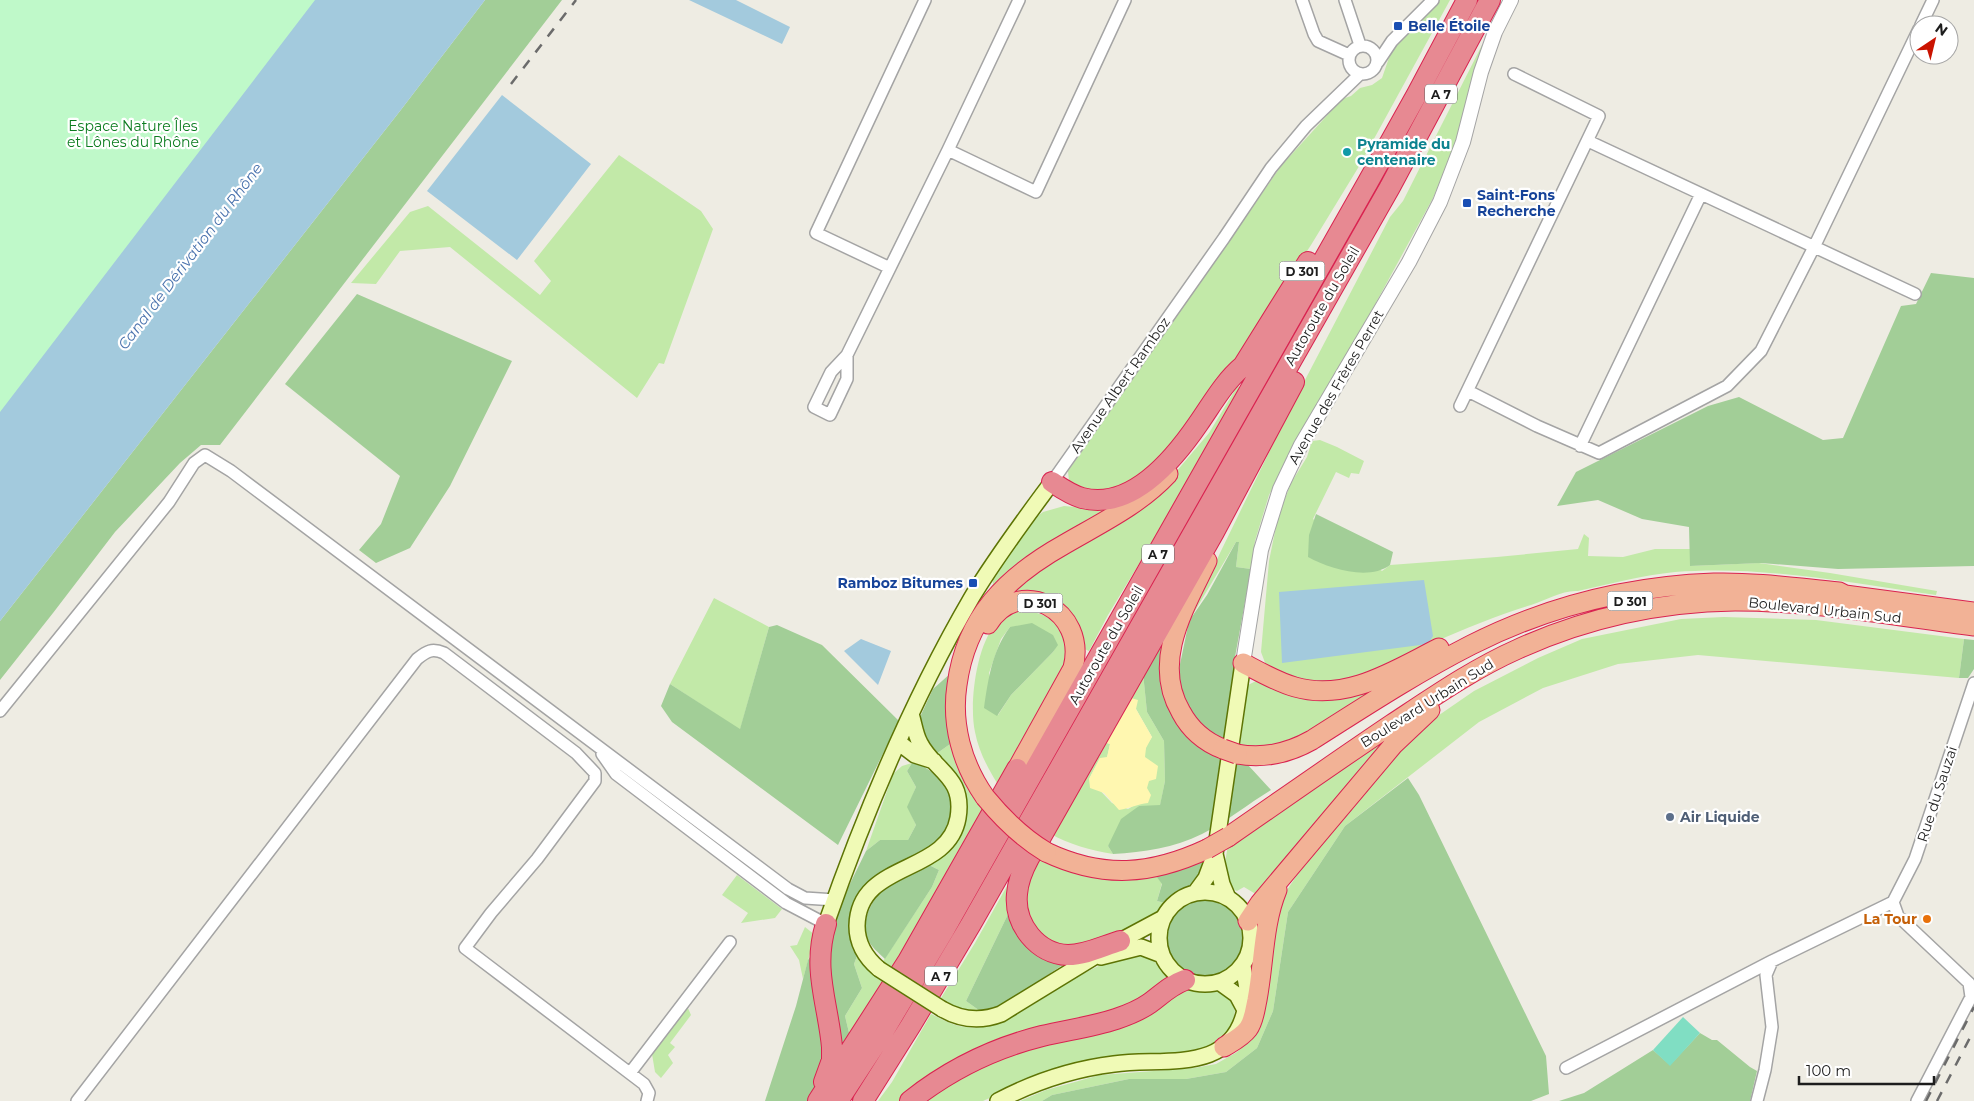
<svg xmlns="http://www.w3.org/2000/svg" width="1974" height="1101" font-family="Montserrat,sans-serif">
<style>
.grass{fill:#c2e9a8;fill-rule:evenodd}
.forest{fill:#a2ce97}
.sand{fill:#fff7b0}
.park{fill:#bff9c9}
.pitch{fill:#80dec3}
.water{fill:#a3cadd}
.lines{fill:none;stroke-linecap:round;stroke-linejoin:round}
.minor-casing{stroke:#a4a4a4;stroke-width:14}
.tertiary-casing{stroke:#a4a4a4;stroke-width:16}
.secondary-casing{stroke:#5d7404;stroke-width:18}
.trunk-casing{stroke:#d92350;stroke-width:21}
.motorway-casing{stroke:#d92350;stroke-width:22}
.minor{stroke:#fff;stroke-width:11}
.tertiary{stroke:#fff;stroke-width:14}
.secondary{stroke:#f0fab6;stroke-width:15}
.trunk{stroke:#f2b296;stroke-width:19}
.motorway{stroke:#e78992;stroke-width:20}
.rail{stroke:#6b6b6b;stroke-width:2.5;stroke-dasharray:10 10;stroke-linecap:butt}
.secondary-bridge-casing{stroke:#5d7404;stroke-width:18;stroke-linecap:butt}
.trunk-bridge-casing{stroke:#d92350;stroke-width:21;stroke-linecap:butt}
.secondary-bridge{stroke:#f0fab6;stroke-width:15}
.trunk-bridge{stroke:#f2b296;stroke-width:19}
.transit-dot{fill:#1a4fb4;stroke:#fff;stroke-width:2}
.culture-dot{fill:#0f9aa8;stroke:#fff;stroke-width:2}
.service-dot{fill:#5c6f8a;stroke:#fff;stroke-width:2}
.food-dot{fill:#e8710a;stroke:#fff;stroke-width:2}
.labels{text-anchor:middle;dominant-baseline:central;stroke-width:4.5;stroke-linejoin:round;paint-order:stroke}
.shield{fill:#fff;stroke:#616161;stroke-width:1}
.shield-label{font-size:12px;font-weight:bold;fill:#1d1d1d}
.transit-label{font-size:14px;font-weight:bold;fill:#164399;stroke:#fff;text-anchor:start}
.park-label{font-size:14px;fill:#0b7c1f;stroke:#fff}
.culture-label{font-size:14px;font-weight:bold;fill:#0d838f;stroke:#fff;text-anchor:start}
.street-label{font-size:14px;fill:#1d1d1d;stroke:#fff}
.service-label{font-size:14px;font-weight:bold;fill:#4e5e75;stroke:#fff;text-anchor:start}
.food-label{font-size:14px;font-weight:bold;fill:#c56008;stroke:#fff;text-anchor:end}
.water-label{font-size:15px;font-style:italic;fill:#4972ad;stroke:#fff}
</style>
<rect width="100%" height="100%" fill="#eeece3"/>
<path class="grass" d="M1440,0H1450L1358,168L1311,245L1248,342L1183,436L1127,487L1104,496L1074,489L1069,481L1068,471L1281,166L1342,99L1351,96L1360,88L1372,85L1382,78L1392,49Z
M1482,45L1485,46L1453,152L1433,198L1342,365L1293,448L1269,495L1255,541L1251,569L1236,567L1239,542H1236L1189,621L1220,553L1293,403L1390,217L1403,201Z
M619,155L701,211L713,229L664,364L659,363L637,398L450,247L400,251L376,284L351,283L410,212L428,206L540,295L551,281L534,261Z
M1238,385L1239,388L1148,549L1108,615L1089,651L1082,648L1077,623L1003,596L990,589L993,584L992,578L1032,520L1043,512L1064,506L1098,509L1170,479L1209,433Z
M1320,440L1337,447L1364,461L1359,474L1351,473L1349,478L1336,472L1313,519L1382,571L1390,565L1497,557L1578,549L1584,534L1589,538L1588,556L1623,557L1655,549H1690V566L1759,563L1830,573L1937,591L1936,595C1851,583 1761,565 1675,572C1643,575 1610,584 1578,591C1562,590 1547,600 1531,605C1499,615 1466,628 1435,642C1406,656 1360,683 1329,683C1303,683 1290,677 1267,668L1261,652L1269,561L1278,517L1291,483L1307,457L1312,441Z
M714,598L769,627L740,730L670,684Z
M1021,611C1046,610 1068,627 1068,652C1068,658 1064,665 1062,671L1000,788C989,770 979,753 975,732C969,705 976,647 995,625C1002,616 1011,614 1021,611ZM1010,627L1057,645L1053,652L1011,695L998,715L989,673L1001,639Z
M1724,617L1816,620L1964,639L1959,678L1698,655L1618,664L1543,688L1479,722L1345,826L1288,912L1273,1011L1257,1048L1226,1072L1186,1079H1129L1052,1095L1042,1101H1020L1046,1090L1100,1075L1194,1068L1216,1064L1237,1052L1253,1034L1278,908L1285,893L1297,875L1390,760L1429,722L1474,691L1538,658L1582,639L1681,619Z
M1143,673L1147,712L1164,741L1165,781L1160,806H1139L1108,846L1113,854C1090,850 1070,845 1049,833L1104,742L1110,744L1107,758H1100L1089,779L1112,803L1128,809C1137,804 1140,801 1144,793C1154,776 1140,763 1146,747C1147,744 1150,740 1152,737L1136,709L1127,701Z
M1395,677C1363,699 1302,748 1263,749C1255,749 1247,746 1240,745L1248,685L1258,680L1294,693Z
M1401,727L1259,896L1244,887L1237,891L1228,887C1223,873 1225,860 1228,846Z
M953,742L985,811L851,1041L845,1016L862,988L854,964L857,956H859L874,975L932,887L939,870L929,865C951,852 956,837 965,815L936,754Z
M912,763L907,771L916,787L908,807L916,825L908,840H880L866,851L893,774L902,766Z
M1036,857L1156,876L1162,883L1157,901L1165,903L1154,917L1108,939L1083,946H1051L1024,914L1026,878Z
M737,875L782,909L775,918L741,923L748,913L722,895Z
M1007,886L1013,888L1011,908L966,1001L980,1011L964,1012L941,998L975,943Z
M805,927L815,935L803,979L799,960L790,946L797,945Z
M1140,955L1152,958L1169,980L1145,1000L1060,1027L903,1101H878L892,1082L931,1014C940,1018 950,1024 959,1026C968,1028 985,1028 993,1025C1044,1006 1083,960 1140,955Z
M1182,989L1199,992L1218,991L1230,997L1235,1011L1231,1030L1217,1043L1200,1051L1151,1055L1040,1075L983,1101H920L978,1065Z
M687,1006L691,1015L670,1043L675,1047L668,1055L673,1063L661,1078L655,1072L652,1054Z"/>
<path class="forest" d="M485,0H562L220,445H201L180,463L115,532L53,613L0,680V621L400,111Z
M1931,273L1974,278V566L1838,569L1761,563L1690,566L1689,527L1642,519L1598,500L1557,506L1576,472L1708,406L1739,397L1823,440L1843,438L1901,306L1916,304Z
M357,294L512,361L450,486L410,548L376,563L359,550L381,524L400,476L285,384Z
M1316,514L1393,552L1390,565C1369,581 1330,569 1308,557L1309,535Z
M1236,542H1239L1236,567L1251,569L1235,657L1227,740L1210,733L1191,713L1181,693L1179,669L1189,621L1207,595Z
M1032,623L1053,635L1058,645L1053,652L1011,695L997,716L984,708C988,680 992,651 1010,627Z
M777,625L822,645L899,721L838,845L672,722L661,706L670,684L740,729L769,627Z
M1964,639L1974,640V669L1968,678H1959Z
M1157,643L1162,645L1160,674L1167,703L1187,734L1226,760L1248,765L1271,790C1248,804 1226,822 1202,834C1174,848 1144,852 1113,854L1108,846L1121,819L1139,806L1160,805L1165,781L1164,741L1147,712L1143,673Z
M951,673L953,742L936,754L919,734L920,717L933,689Z
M912,763L923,766L939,777L949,791L952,814L943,835L930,847L881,874L864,888L852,912L851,930L857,956L854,964L862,988L845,1016L851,1041L808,1101H765L796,1006L808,960L834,925L845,894L866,851L880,840H908L916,825L907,807L916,787L907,771Z
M1408,778L1419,795L1546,1056L1549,1094L1531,1101H1042L1052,1095L1129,1079H1186L1226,1072L1257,1048L1273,1011L1288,912L1345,826Z
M1206,857L1196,886L1180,890L1165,903L1157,901L1162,884L1156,876Z
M929,865L939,870L932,887L885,959C879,953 871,947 867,938C861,923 871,899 884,889C897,878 915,875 929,865Z
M1165 938a39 39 0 1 1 78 0a39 39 0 1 1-78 0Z
M1011,908L1064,964L1002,1006L980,1011L966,1001Z
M1700,1033L1712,1040H1717L1750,1067L1757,1071L1750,1101H1559L1584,1093L1653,1050L1670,1065Z"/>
<path class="sand" d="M1131,698L1138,700L1136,709L1152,737L1146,748L1145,757L1158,766L1156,779L1149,781L1147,788L1151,795L1148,803C1138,804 1130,808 1119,810L1104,793L1090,788L1089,779L1100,758L1107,757L1110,744L1104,742L1127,701Z"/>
<path class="park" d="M0,0H404L0,525Z"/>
<path class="pitch" d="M1683,1017L1700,1033L1670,1066L1653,1050Z"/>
<path class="water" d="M315,0H485L400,111L0,621V412Z
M689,0H736L790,27L782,44Z
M502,95L591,164L517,260L427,191Z
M1424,580L1433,636L1428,644L1282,663L1279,592Z
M861,639L891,651L878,685L844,651Z"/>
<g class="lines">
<g class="minor-casing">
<path id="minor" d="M1302,0L1314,34L1318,41L1349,55
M1345,0L1360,45
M1921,25L1933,0
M1349 60a14 14 0 1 1 28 0a14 14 0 1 1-28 0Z
M1378,62L1392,41L1433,0
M1588,141L1915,294
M948,150L1036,192L1125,0
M890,268L816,233L925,0
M847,355V379L830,415L814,407L831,372L847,355L948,150L1019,0
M1468,391L1537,426L1599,453L1727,386L1761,351L1814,247L1919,29
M1460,406L1599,116L1514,74
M1580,446L1701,194
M1052,482L1224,238L1271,168L1306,126L1360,74
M0,711L169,502L194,463L205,455L231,471L788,889L805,898L835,900
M602,754L616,774L786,903L826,924
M1893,902L1898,916L1969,983L1971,997L1917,1101
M1893,902L1915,859L1974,683
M1566,1068L1772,961
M630,1073L730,942
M77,1101L417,659C427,651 432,648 444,653L576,753L595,773V781L537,859L491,913L465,948L644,1084L649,1093L647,1101
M1757,1101L1765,1070L1772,1027L1766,975L1772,961L1893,902"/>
</g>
<g class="tertiary-casing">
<path id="tertiary" d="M1243,663L1261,550L1280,489L1301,445L1409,262L1440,202L1463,142L1481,72L1495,32L1511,0"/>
</g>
<g class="secondary-casing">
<path id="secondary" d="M898,742L915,755L934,761
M1215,854L1222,884L1228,898
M1159 938a46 46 0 1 1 92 0a46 46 0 1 1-92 0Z
M1195,893L1206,878L1215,854L1243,663
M826,924C865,812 912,700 972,597C996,557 1024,520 1052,482
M1101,957L1141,947L1162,955
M879,969C866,958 857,944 857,926C858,860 948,876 958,818C965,776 934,771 920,743C915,734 914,723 911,714
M1219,982L1237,995L1245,1010
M942,1009C961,1020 980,1022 1001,1014L1120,941L1163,918
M998,1101C1034,1082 1073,1069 1114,1064C1164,1057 1231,1075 1245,1010C1246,1006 1247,1003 1248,999C1248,988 1244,976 1243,965"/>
</g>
<g class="trunk-casing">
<path id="trunk" d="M1207,561C1185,607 1151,661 1181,712C1190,729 1205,742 1223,749
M988,624C1019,574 1088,610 1073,668L1017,769
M1243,663C1260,672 1277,682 1295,687C1347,702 1395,670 1439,648
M1237,754C1264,759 1289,753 1312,740C1364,707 1416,673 1471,645C1546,607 1630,586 1714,583C1756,582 1797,588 1839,592L1845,595L1974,612
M985,797C962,764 951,724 957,685C966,617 1006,577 1065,544C1101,523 1139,505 1168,474
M1228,837C1283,799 1337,761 1392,724C1433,697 1473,669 1518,649C1586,618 1661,602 1735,601C1815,601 1895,616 1974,626
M1046,852C1103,879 1151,875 1207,849
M1248,921L1260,903L1394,744L1430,710
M1224,1047C1232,1042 1242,1037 1248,1029C1254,1021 1255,1009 1257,1000C1264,963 1263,924 1277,890"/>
</g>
<g class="motorway-casing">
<path id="motorway" d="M1052,482C1061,488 1071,495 1082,498C1131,511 1174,459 1198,424C1212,404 1224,382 1243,366L1308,262
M1120,941C1103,946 1086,955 1068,955C1037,954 1014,924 1017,894C1018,881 1023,869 1029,858L1214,532L1294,382
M824,1082L832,1060V1047C828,1003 812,969 826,924
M818,1101L908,961L1017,769
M838,1101L880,1037L944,930L1368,182L1417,94L1467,0
M863,1101L911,1025L971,924L1390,187L1490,0
M910,1101C949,1070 994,1048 1042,1036C1067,1030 1092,1027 1116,1019C1128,1015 1140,1010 1150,1003C1162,994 1171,985 1185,980"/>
</g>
<use href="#minor" class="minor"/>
<use href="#tertiary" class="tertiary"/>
<use href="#secondary" class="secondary"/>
<use href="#trunk" class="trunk"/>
<use href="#motorway" class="motorway"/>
<path class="rail" d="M511,84L576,0
M1926,1101L1974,1007
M1937,1101L1974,1030"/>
<g class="secondary-bridge-casing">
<path id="secondary-bridge" d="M879,969L942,1009"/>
</g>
<g class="trunk-bridge-casing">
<path id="trunk-bridge" d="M1223,749L1237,754
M985,797C1003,819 1021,837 1046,852
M1207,849L1228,837"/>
</g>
<use href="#secondary-bridge" class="secondary-bridge"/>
<use href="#trunk-bridge" class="trunk-bridge"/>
</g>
<g class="transit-dot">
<rect x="1393" y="21" width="10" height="10" rx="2.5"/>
<rect x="1462" y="198" width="10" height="10" rx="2.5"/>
<rect x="968" y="578" width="10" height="10" rx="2.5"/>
</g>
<circle class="culture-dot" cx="1347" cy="152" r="5"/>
<circle class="service-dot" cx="1670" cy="817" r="5"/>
<circle class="food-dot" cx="1927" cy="919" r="5"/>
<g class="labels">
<g class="shield">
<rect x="1425" y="84.5" width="32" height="19" rx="4"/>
<rect x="1279.5" y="261.5" width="45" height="19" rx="4"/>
<rect x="1142" y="544.5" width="32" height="19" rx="4"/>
<rect x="1607.5" y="591.5" width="45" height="19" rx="4"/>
<rect x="1017.5" y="593.5" width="45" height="19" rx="4"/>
<rect x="925" y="966.5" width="32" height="19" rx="4"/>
</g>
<g class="shield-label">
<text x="1441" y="94">A 7</text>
<text x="1302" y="271">D 301</text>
<text x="1158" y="554">A 7</text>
<text x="1630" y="601">D 301</text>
<text x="1040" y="603">D 301</text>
<text x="941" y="976">A 7</text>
</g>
<g class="transit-label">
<text x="1408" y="26">Belle Étoile</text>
<text x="1477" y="195">Saint-Fons<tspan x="1477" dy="16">Recherche</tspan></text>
<text x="963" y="583" text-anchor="end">Ramboz Bitumes</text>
</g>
<g class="park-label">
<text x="133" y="126">Espace Nature Îles<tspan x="133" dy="16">et Lônes du Rhône</tspan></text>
</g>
<g class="culture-label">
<text x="1357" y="144">Pyramide du<tspan x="1357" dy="16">centenaire</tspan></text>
</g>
<g class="street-label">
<text transform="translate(1322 306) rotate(-60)">Autoroute du Soleil</text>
<text transform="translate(1120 385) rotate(-55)">Avenue Albert Ramboz</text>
<text transform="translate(1336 387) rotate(-60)">Avenue des Frères Perret</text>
<text transform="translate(1825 610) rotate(6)">Boulevard Urbain Sud</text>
<text transform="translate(1106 645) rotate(-60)">Autoroute du Soleil</text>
<text transform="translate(1427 703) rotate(-32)">Boulevard Urbain Sud</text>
<text transform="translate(1937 794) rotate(-72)">Rue du Sauzai</text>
</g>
<g class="service-label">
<text x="1680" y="817">Air Liquide</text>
</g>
<g class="food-label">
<text x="1917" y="919">La Tour</text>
</g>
<g class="water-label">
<text transform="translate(190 256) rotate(-53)">Canal de Dérivation du Rhône</text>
</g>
</g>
<g transform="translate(1934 40) rotate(35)"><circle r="24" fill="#ffffff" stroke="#a5a5a5"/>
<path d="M0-4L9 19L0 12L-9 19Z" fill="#ca1300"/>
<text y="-8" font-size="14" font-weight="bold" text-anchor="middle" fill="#1d1d1d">N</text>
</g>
<path d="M1799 1076v8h135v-8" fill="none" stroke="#1d1d1d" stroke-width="2.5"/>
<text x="1806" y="1076" font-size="15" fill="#1d1d1d" stroke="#ffffff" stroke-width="4" paint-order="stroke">100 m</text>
</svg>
